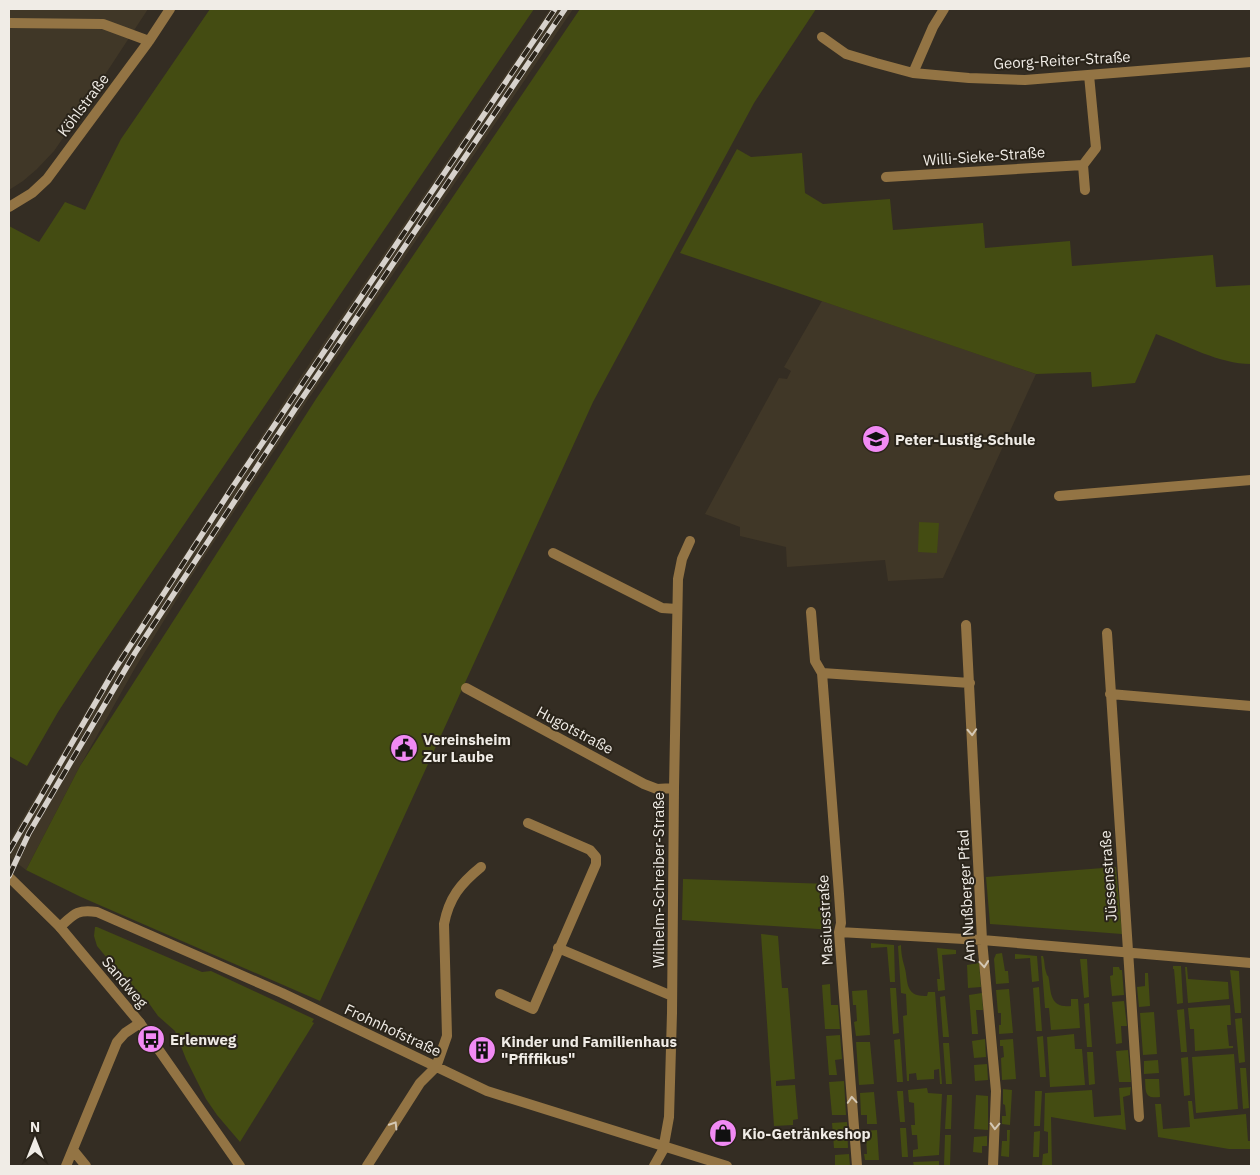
<svg xmlns="http://www.w3.org/2000/svg" width="1260" height="1175" font-family="'IBM Plex Sans',sans-serif">
<style>
.built{fill:#403727}
.green{fill:#444c12}
.lines{fill:none;stroke-linecap:round;stroke-linejoin:round}
.minor{stroke:#937444;stroke-width:10}
.tertiary{stroke:#937444;stroke-width:10}
.rail-casing{stroke:#d7d2cc;stroke-width:5.5}
.rail{stroke:#2a241a;stroke-width:4;stroke-dasharray:11;stroke-linecap:butt}
.oneway{stroke:#d4c8b5}
.labels{text-anchor:middle;dominant-baseline:central;stroke-width:4;stroke-linejoin:round;paint-order:stroke}
.street-label{font-size:15px;fill:#f0ece6;stroke:#2a241a}
.poi-label{font-size:15px;font-weight:bold;fill:#f0ece6;stroke:#2a241a;text-anchor:start}
</style>
<rect width="100%" height="100%" fill="#342d23"/>
<path class="built" d="M9,9H148L74,122L54,151L37,169L23,181L9,190Z
M550,9H573L307,401L185,586L135,668L80,766L26,870L9,857V842L119,655L293,388Z
M822,301L1036,374L943,578L888,581L885,560L787,567L786,547L740,536V527L705,514L779,378L787,379L791,371L784,367Z"/>
<path class="green" d="M210,9H534L92,660L58,712L27,766L9,756V226L39,242L65,202L85,210L121,139Z
M580,9H816L754,103L593,402L320,1001L81,897L26,870L80,766L316,399Z
M737,149L751,157L802,153L805,193L823,204L890,199L893,230L983,223L985,248L1070,241L1072,266L1213,255L1216,287L1251,285V364C1219,364 1186,345 1156,334L1135,383L1092,387L1091,372L1036,374L680,253Z
M919,522L939,523L937,553L918,552Z
M1116,867L1122,934L990,924L986,877Z
M683,879L829,884L833,930L682,920Z
M95,927H97L202,972L211,971L314,1019L312,1022L314,1023L240,1142L217,1115L206,1099L186,1059L175,1031L158,1016L148,1002L142,1000L97,946L94,936Z
M761,934L778,936L782,988H788L795,1079L776,1081V1086L795,1085L798,1119L793,1120V1125L774,1126Z
M871,943L894,945L895,982H890L887,947L871,948Z
M901,945C901,952 902,958 904,965C909,980 903,997 927,996L928,992H935L942,1084H940L939,1069L934,1070V1079L917,1080L916,1073L909,1074V1081H907L903,1016L907,1015L906,994L901,993L898,946Z
M937,948L956,950V954L942,955L945,990L938,991L937,979H940Z
M1002,953L1005,971H1008L1009,983L996,984L994,959L996,954Z
M1015,954L1037,956L1039,981L1032,982L1030,958L1015,959Z
M1041,956H1043C1045,961 1044,967 1046,972C1048,979 1048,973 1049,980C1051,995 1051,1008 1071,1006V999H1078L1080,1028L1051,1030L1049,1008H1045Z
M1080,959H1087L1089,997L1084,998Z
M979,963L981,987L968,988L967,965Z
M1173,966H1181L1183,1003L1177,1004L1174,969H1173Z
M1113,967H1119L1120,970H1122L1124,995L1112,996L1110,976L1113,975Z
M1185,967H1187L1188,979L1228,982L1229,999L1188,1003Z
M1230,970L1239,971L1241,1013H1235Z
M1145,973H1148L1150,1006L1139,1007L1137,987L1145,986Z
M830,984L831,1005H838L840,1029H825L822,985Z
M1039,987L1042,1031H1036L1033,988Z
M890,988H896L899,1033L893,1034Z
M1009,989L1013,1033L999,1034V1025H1001V1013H998L996,990Z
M867,990L870,1035L856,1036L854,1022L857,1021L856,1005H853L852,991Z
M982,993L983,1010H976L978,1034H972L969,995Z
M945,996L949,1037H943L940,997Z
M1124,1001L1127,1026H1121L1122,1043L1116,1044L1112,1002Z
M1089,1003L1092,1047H1087L1084,1004Z
M1230,1005L1231,1025H1227L1229,1046H1233V1048L1195,1051L1194,1029H1190L1188,1008Z
M1184,1009L1187,1052H1181L1177,1010Z
M1154,1012L1157,1054L1143,1055L1140,1013Z
M1242,1018L1245,1062L1239,1063L1235,1019Z
M1074,1034L1075,1049H1082L1085,1085L1050,1087L1047,1037Z
M840,1035L842,1059L835,1060L837,1075H829L826,1036Z
M1043,1036L1046,1077H1040L1037,1037Z
M900,1039L903,1082H897L894,1040Z
M985,1039L986,1057L974,1058L972,1041Z
M1013,1039L1016,1079L1002,1080L1001,1058L1004,1057L1003,1046H1000V1040Z
M856,1042H870L874,1084L859,1085Z
M943,1043H949L952,1084H946Z
M1128,1050L1131,1082H1119L1116,1051Z
M1087,1052H1093L1095,1084L1089,1085Z
M1234,1054L1238,1109L1196,1113L1192,1057Z
M1188,1057L1190,1095L1184,1096L1181,1058Z
M1158,1060L1159,1073L1144,1074V1061Z
M987,1064L988,1080L975,1081L974,1065Z
M1240,1068H1246L1249,1108L1243,1109Z
M1145,1079H1159L1160,1097C1144,1099 1146,1092 1145,1079Z
M844,1081L846,1115H832L829,1082Z
M1131,1087L1130,1095L1123,1097L1126,1130L1051,1117L1052,1166H1042L1043,1154L1048,1153V1132L1044,1131L1045,1093L1092,1090L1094,1117L1121,1115L1119,1088Z
M927,1088L928,1093L942,1094L939,1155L913,1157V1150L918,1149L917,1135H912L911,1125H915L914,1103L909,1102L908,1090Z
M1003,1089L1012,1090L1010,1125L1002,1124V1116H1006L1005,1105L1003,1104Z
M897,1091H903L905,1122H900Z
M1035,1091H1042L1040,1126H1034Z
M874,1092L877,1124H867V1115H861L860,1093Z
M947,1095H952L951,1129H945Z
M976,1095L988,1096V1130L974,1129Z
M1188,1101H1192L1194,1119L1246,1114L1248,1141H1251V1149H1229L1158,1137L1155,1104H1161L1163,1129L1190,1127Z
M847,1122L848,1148H834L832,1123Z
M900,1128H906L908,1157H902Z
M877,1130L879,1160H865L864,1154H867L866,1137H863V1131Z
M1007,1130H1010L1009,1157L1001,1156L1002,1141H1007Z
M1040,1131L1039,1157H1033L1034,1132Z
M945,1135H951L950,1166H944Z
M987,1136V1146H982V1153L973,1152L974,1137Z
M849,1154L850,1166H835V1155Z
M939,1161V1166H914L913,1162Z"/>
<g class="lines">
<path class="minor" d="M9,23L103,24L149,41
M822,37L846,54L876,63L913,73L969,78L1025,80L1251,62
M913,73L933,27L944,9
M1083,165L1085,190
M886,177L1083,165L1096,148L1089,75
M9,207L32,193L47,179L149,41L170,9
M1059,496L1251,480
M553,553L662,608L677,609
M811,612L815,661L822,673L839,894L841,923L839,932L857,1166
M966,625L982,940L996,1091L993,1166
M1107,633L1139,1117
M822,673L970,683
M466,688L644,784L657,789L674,788
M1110,694L1251,706
M60,927C74,914 77,909 97,912L282,993L487,1091L727,1166
M839,932L982,940L1251,963
M558,948L672,996
M500,994L533,1009L596,864V857L590,850L528,823
M73,1150L86,1166
M66,1166L117,1042L125,1033L140,1023
M367,1166L420,1083L436,1067L447,1036L444,924C449,898 460,884 481,867
M654,1166L663,1150L669,1117L672,1013L674,788L678,579L682,559L690,541"/>
<path class="tertiary" d="M9,877L60,927L140,1023L240,1166"/>
<g class="rail-casing">
<path id="rail" d="M9,851L115,669L232,488L555,9
M9,876L29,833L135,653L297,406L565,9"/>
</g>
<use href="#rail" class="rail"/>
</g>
<defs><path id="oneway-chevron" d="M-2-3.5L2.5 0L-2 3.5" fill="none" stroke-width="1.6" stroke-linecap="round" stroke-linejoin="round" transform="scale(1.25)"/></defs>
<g class="oneway">
<use href="#oneway-chevron" transform="translate(972 732) rotate(87)"/>
<use href="#oneway-chevron" transform="translate(984 964) rotate(85)"/>
<use href="#oneway-chevron" transform="translate(852 1100) rotate(-94)"/>
<use href="#oneway-chevron" transform="translate(394 1125) rotate(-58)"/>
<use href="#oneway-chevron" transform="translate(995 1126) rotate(92)"/>
</g>
<defs>
<g id="school-disc" transform="scale(1.4375)"><circle r="9.5" fill="#f18af4" stroke="#2a241a"/><path d="M0-5L7-2L0 1L-7-2ZM-4 1L0 2.5L4 1V4Q0 6-4 4Z" fill="#111"/></g>
<g id="civic-disc" transform="scale(1.4375)"><circle r="9.5" fill="#f18af4" stroke="#2a241a"/><path d="M-.6-6.5H3V-4.5H.6V-3L4-1V1h2V6H-6V1h2V-1L-.6-3ZM-1.2 2.5V6h2.4V2.5Z" fill="#111"/></g>
<g id="bus-disc" transform="scale(1.4375)"><circle r="9.5" fill="#f18af4" stroke="#2a241a"/><path d="M-5-6H5V4H4V6H2V4H-2V6H-4V4H-5ZM-3.5-4V0h7V-4ZM-3.5 1.2v1.5H-2V1.2ZM2 1.2v1.5H3.5V1.2Z" fill="#111"/></g>
<g id="building-disc" transform="scale(1.4375)"><circle r="9.5" fill="#f18af4" stroke="#2a241a"/><path d="M-4-6H4V6H1V3H-1V6H-4ZM-2.5-4.3h1.7v1.8h-1.7ZM.8-4.3h1.7v1.8H.8ZM-2.5-1h1.7V.8h-1.7ZM.8-1h1.7V.8H.8Z" fill="#111"/></g>
<g id="shop-disc" transform="scale(1.4375)"><circle r="9.5" fill="#f18af4" stroke="#2a241a"/><path d="M-5-2.5h2.3a2.7 3.5 0 0 1 5.4 0H5L5.5 6h-11ZM-1.5-2.5h3a1.5 2.3 0 0 0-3 0Z" fill="#111"/></g>
</defs>
<g fill-rule="evenodd">
<use href="#school-disc" x="876" y="439"/>
<use href="#civic-disc" x="404" y="748"/>
<use href="#bus-disc" x="151" y="1039"/>
<use href="#building-disc" x="482" y="1050"/>
<use href="#shop-disc" x="723" y="1133"/>
</g>
<g class="labels">
<g class="street-label">
<text transform="translate(1062 60) rotate(-3)">Georg-Reiter-Straße</text>
<text transform="translate(83 105) rotate(-53)">Köhlstraße</text>
<text transform="translate(984 156) rotate(-4)">Willi-Sieke-Straße</text>
<text transform="translate(575 730) rotate(28)">Hugotstraße</text>
<text transform="translate(1108 876) rotate(-94)">Jüssenstraße</text>
<text transform="translate(658 880) rotate(-90)">Wilhelm-Schreiber-Straße</text>
<text transform="translate(966 896) rotate(-93)">Am Nußberger Pfad</text>
<text transform="translate(825 920) rotate(-93)">Masiusstraße</text>
<text transform="translate(125 982) rotate(50)">Sandweg</text>
<text transform="translate(393 1030) rotate(25)">Frohnhofstraße</text>
</g>
<g class="poi-label">
<text x="895" y="439">Peter-Lustig-Schule</text>
<text x="423" y="739">Vereinsheim<tspan x="423" dy="17">Zur Laube</tspan></text>
<text x="170" y="1039">Erlenweg</text>
<text x="501" y="1041">Kinder und Familienhaus<tspan x="501" dy="17">"Pfiffikus"</tspan></text>
<text x="742" y="1133">Kio-Getränkeshop</text>
</g>
</g>
<rect width="1260" height="1175" fill="none" stroke="#f0ece6" stroke-width="20"/>
<g transform="translate(35 1140)" stroke="#2a241a" stroke-width="4" paint-order="stroke">
<path d="M0-4L9 19L0 12L-9 19Z" fill="#f0ece6"/>
<text y="-8" font-size="14" font-weight="bold" text-anchor="middle" fill="#f0ece6">N</text>
</g>
</svg>
